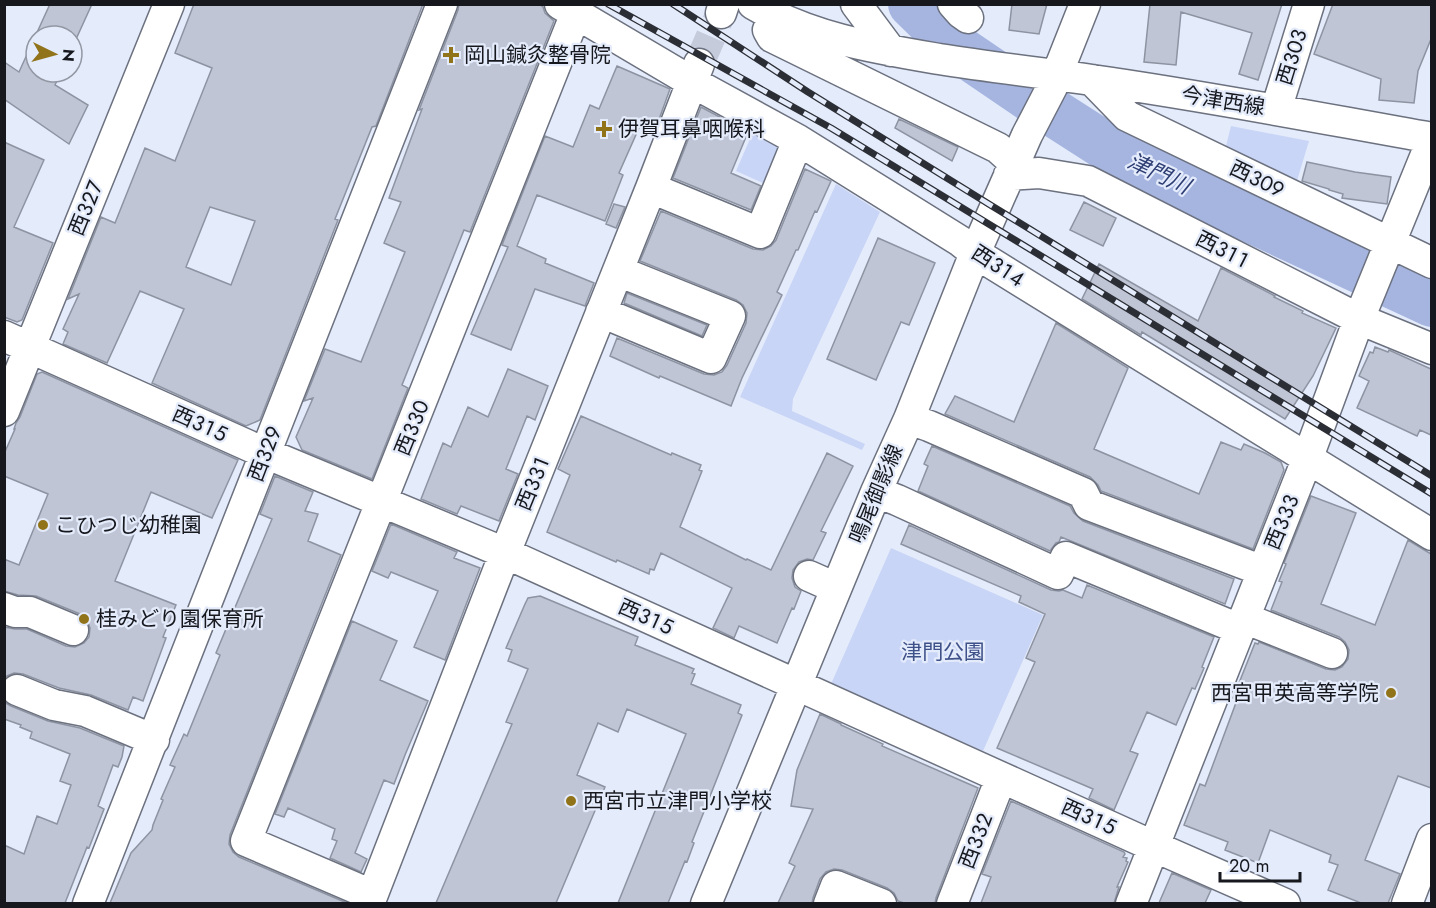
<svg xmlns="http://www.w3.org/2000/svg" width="1436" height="908" font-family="Jost,'Noto Sans JP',sans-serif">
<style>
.green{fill:#c9d5f6}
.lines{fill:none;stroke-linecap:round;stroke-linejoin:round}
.river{stroke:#a5b5e0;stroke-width:48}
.building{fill:#bfc5d5;stroke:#8d93a1;stroke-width:1.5;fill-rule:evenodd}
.minor-tunnel{stroke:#c5cbda;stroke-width:30;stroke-dasharray:30 15;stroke-linecap:butt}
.minor-casing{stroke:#6c717f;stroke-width:33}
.minor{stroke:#fff;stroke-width:30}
.rail-casing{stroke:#2c2e35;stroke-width:7}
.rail{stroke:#e4ebfb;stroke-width:4.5;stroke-dasharray:14;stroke-linecap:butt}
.poi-dot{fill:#917319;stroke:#e4ebfb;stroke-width:2}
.labels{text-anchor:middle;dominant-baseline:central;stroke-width:4.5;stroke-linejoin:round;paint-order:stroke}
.poi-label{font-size:21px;fill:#16181e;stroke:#e4ebfb;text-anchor:start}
.street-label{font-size:21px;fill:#16181e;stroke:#e4ebfb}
.park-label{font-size:21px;fill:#3f5189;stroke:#e4ebfb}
.water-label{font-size:22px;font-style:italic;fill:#2e3e73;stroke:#e4ebfb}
</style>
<rect width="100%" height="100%" fill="#e4ebfb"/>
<path class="green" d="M1231,126L1309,141L1296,184L1224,154Z
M753,132L783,148L774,188L736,171Z
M836,184L880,212L793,399L792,411L865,444L862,450L740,397Z
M891,548L1043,615L983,751L831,684Z"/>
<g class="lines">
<path class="river" d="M912,4L957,48L1029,97L1118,154L1219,204L1432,303"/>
</g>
<path class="building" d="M50,4H92L72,48V36H36V72H61L55,85L88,105L69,144L4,99V62L19,72Z
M194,4H423L376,126L372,127L335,219L338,220L260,420L246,426L152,383L184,309L140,291L107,363L63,344L68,332L63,329L79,294L68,299L101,217L115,223L145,148L175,161L212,68L175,53ZM210,207L255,221L231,285L186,267Z
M459,4H539L543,7L545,13L554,21L470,232L464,230L402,385L408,388L372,479L302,450L296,437L313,398L304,401L325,349L361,362L405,252L384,243L401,202L389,198L422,109L419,110L458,10Z
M1012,4H1047L1039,34L1009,30Z
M1150,4H1282L1258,80L1239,74L1252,33L1181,12L1176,65L1144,62Z
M1333,4H1431V39L1418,71L1414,103L1379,100L1381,79L1314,54Z
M617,66L670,89L657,125L643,119L619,173L623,175L605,221L537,195L517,246L546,259L545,263L594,283L585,306L535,289L511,350L471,334L508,247L502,245L545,136L573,147L590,105L599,109Z
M701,107L748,132L731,173L761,186L751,210L673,178Z
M899,119L958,147L952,161L895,128Z
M4,142L44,160L14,227L53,243L22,320L17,322L4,317Z
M1307,162L1355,172L1391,177L1387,204L1342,198L1343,194L1329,190V189L1302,181Z
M805,169L831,181L817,212L815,211L798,250H796L777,292L782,295L742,378L731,406L660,376L659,378L610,356L617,338L704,374L714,375L722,372L727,365L746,323L747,313L743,305L736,300L640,261L661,211L753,249L763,250L771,246L776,240Z
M1084,202L1116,218L1103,246L1070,230Z
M614,204L625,207L616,228L606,224Z
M878,238L935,263L909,325L901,322L876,380L827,359Z
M1099,264L1198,321L1221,268L1275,296L1274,297L1303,311L1302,313L1336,328L1313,376L1285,419L1142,332L1141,335L1082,299Z
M627,293L707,325L702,336L624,303Z
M1056,323L1128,368L1094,449L1199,494L1221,442L1241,450L1244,444L1265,453L1281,462L1284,470L1253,549L1101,491L1098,485L1090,477L945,414L955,396L1014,422Z
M1375,347L1388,352L1389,350L1431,369V435L1420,430L1417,436L1357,408L1369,381L1359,376L1370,352L1373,353Z
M508,369L548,386L535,420L527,416L506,469L518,474L499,521L461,506L457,514L421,499L443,443L451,447L468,407L488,417Z
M42,372L238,460L212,518L151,492L115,581L176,605L163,637L166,638L143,701L133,697L128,710L91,695L59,688L23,674L14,673L7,676L4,679V627L15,629H27L66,646L75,647L84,643L89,637L90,628L87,620L80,614L36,596L18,595L4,591V559L19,565L48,494L4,476V454L15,429H14L16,423L20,417L37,374Z
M581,416L671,455L672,453L701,465L699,470L702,471L680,527L746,560L747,559L771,570L827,453L853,466L821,531L826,533L813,560L807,559L799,562L793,570L792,578L795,587L801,591L794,609L792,608L777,643L739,626L734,638L713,628L732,588L661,553L654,570L650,569L649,574L617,560L616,562L547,532L570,475L558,469Z
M932,446L1070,506L1074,513L1083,521L1234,579L1225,604L1061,537L1059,542L1056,543L1050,551L918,491L928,466L924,464Z
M275,476L313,492L305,511L318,514L308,541L341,555L230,835L229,844L233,852L239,857L347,903H110L131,853L152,830L153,825L163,800L161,799L175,767L170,765L184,734L187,736L220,655L216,653L272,519L260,514Z
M1311,496L1356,513L1321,604L1375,625L1408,540L1431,554V788L1398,776L1365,860L1400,874L1388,903H1361L1328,890L1338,865L1329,862L1331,855L1270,830L1258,863L1225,850L1228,842L1184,825L1200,784L1205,786L1237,700L1233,698L1255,643L1258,644L1259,642L1326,669L1335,670L1342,667L1348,659L1349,650L1345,642L1339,637L1271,610L1282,582L1279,581L1286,564L1284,563Z
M391,524L457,552L454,558L480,568L445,660L414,647L438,591L391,572L388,578L372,571Z
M909,525L1051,590L1059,591L1063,590L1082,598L1087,585L1214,637L1202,667L1204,668L1195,689L1192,688L1176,725L1147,712L1130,751L1138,754L1114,810L1089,798L1093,789L997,748L1035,662L1026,658L1045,614L1019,602L1021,596L901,544Z
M540,596L638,637L635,645L694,669L692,673L695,674L691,684L741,705L738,713L742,715L692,842L694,843L687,862L685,861L668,903H618L686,734L627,709L618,732L598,723L577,775L605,787L556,903H436L512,724L506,722L528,669L508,661L512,650L506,648L525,604L528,598Z
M352,621L397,641L380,680L428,701L405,755L394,784L384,780L355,853L367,859L361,872L330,858L337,841L332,839L335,829L288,808L284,817L275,814Z
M4,702L11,706L48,721L80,728L124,746L122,757L118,767L113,765L98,806L104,809L89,848L87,847L65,903H4V845L24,854L37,816L57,824L71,785L60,781L70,754L30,738L32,732L20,727L21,725L4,719Z
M820,714L841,724V725L883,744L882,746L978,788L936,898L935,903H904L898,901L894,893L887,888L842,870L834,869L826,872L820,879L813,898L812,903H778L795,866L789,863L813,809L791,806L797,770Z
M1011,801L1124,852L1125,854L1123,857L1127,858L1126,861L1128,862L1117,887H1119L1114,903H981L991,877L982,874Z
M1172,873L1211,890L1205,903H1159Z"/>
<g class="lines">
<path class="minor-tunnel" d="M699,64L721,13"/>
<g class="minor-casing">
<path id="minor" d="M560,4L692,82L798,140L960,241L975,253L1432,535
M753,4C811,38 874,48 939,59C990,67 1041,73 1092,80C1206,96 1319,118 1432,138
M856,4L891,51
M953,4L961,13L968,18
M721,13L724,4
M774,17L768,30L772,37L998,148L1008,157L1013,167
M1092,80L1127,116L1432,263
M1276,110L1309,4
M1009,175L1039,173L1088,181L1359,319L1432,349
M651,188L760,233L798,140
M601,312L711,358L730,316L618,271
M4,336L265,453L505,553L1153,846L1285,904
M4,411L169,4
M909,419L929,426L1083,493L1089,505L1263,571
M876,492L897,500L1058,574L1066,557L1239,629
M809,576L836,588
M4,608L15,612H30L73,630
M1244,618L1332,653
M17,690L54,705L85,711L154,740
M372,895L246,841L576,13
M88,904L442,4
M369,904L505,553L651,188L699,64
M706,904L876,492L909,419L975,253L1027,135L1052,87L1085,4
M829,904L836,886L881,904
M952,904L1001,778
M1131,904L1308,457L1359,319L1432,140
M1407,904L1432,839"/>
</g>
<use href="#minor" class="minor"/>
<g class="rail-casing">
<path id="rail" d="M608,4L831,128L1432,494
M673,4L808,92L992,206L1432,476"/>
</g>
<use href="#rail" class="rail"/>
</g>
<g class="poi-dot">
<path d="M448 46h6v6h6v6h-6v6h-6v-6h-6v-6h6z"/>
<path d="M601 120h6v6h6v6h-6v6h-6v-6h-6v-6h6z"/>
<circle cx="43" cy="525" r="6"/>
<circle cx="84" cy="619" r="6"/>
<circle cx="1391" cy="693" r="6"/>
<circle cx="571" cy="801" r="6"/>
</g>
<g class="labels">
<g class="poi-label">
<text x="464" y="55">岡山鍼灸整骨院</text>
<text x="618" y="129">伊賀耳鼻咽喉科</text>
<text x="55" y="525">こひつじ幼稚園</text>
<text x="96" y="619">桂みどり園保育所</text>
<text x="1379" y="693" text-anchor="end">西宮甲英高等学院</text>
<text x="583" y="801">西宮市立津門小学校</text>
</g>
<g class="street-label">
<text transform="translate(1292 57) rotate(-73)">西３０３</text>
<text transform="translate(1223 101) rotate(9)">今津西線</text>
<text transform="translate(1257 179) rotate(26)">西３０９</text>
<text transform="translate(86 208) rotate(-68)">西３２７</text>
<text transform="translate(1223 250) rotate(27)">西３１１</text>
<text transform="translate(998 266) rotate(33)">西３１４</text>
<text transform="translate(200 424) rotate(24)">西３１５</text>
<text transform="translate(412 428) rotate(-68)">西３３０</text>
<text transform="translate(265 454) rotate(-69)">西３２９</text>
<text transform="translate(533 483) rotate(-68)">西３３１</text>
<text transform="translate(876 494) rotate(-67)">鳴尾御影線</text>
<text transform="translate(1282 522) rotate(-68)">西３３３</text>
<text transform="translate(646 617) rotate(24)">西３１５</text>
<text transform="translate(1089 817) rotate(24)">西３１５</text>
<text transform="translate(976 841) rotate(-69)">西３３２</text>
</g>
<g class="park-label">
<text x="943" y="652">津門公園</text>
</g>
<g class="water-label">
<text transform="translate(1159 173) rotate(25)">津門川</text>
</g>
</g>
<rect width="1436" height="908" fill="none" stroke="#16181e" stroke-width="12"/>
<g transform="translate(54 54) rotate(95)"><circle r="28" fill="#e4ebfb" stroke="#9297a3" stroke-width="1.5"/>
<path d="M0-4.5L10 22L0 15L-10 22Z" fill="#917319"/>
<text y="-9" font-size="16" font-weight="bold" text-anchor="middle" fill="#16181e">N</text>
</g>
<path d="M1220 872v9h80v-9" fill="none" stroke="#16181e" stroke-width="3"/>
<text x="1229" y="872" font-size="18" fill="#16181e" stroke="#e4ebfb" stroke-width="4.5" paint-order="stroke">20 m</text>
</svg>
